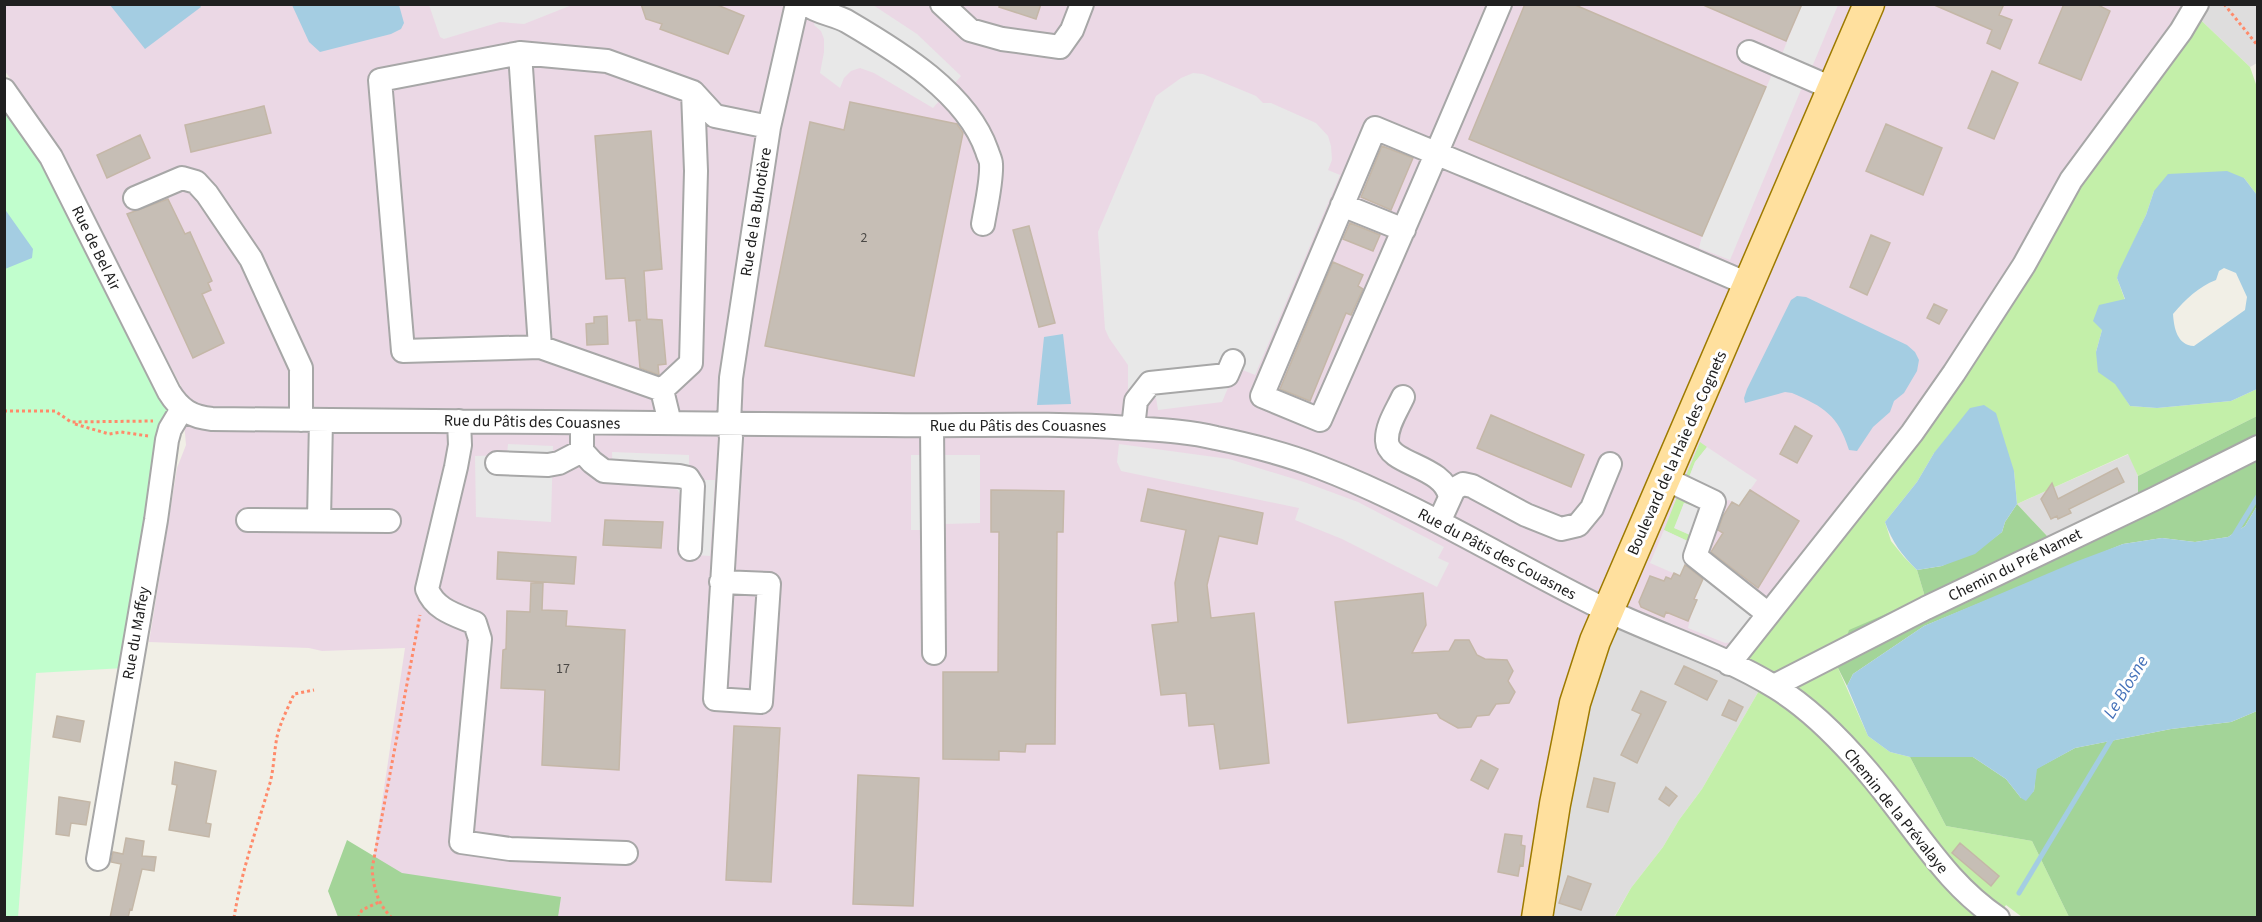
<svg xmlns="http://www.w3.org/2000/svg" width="2262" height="922" font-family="'Source Sans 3',sans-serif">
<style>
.residential{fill:#dedddd}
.industrial{fill:#ebd8e5}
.grass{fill:#c3efa9}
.forest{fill:#a3d498}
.park{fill:#c1fecd}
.parking{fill:#e8e8e8}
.water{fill:#a4cde2;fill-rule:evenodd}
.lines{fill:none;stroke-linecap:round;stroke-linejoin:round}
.stream{stroke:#a4cde2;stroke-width:5}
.building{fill:#c6beb5;stroke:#c4b7a7;stroke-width:1.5}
.minor-casing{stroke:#a7a7a7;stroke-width:26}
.major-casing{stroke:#9d7a00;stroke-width:33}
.path{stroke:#ff8a6a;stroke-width:3;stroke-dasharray:3 3;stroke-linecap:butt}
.minor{stroke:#fff;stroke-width:22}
.major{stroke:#ffe09e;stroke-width:30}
.labels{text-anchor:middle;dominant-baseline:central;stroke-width:6;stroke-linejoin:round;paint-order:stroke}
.number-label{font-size:14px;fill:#4a4845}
.street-label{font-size:16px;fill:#202020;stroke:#fff}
.water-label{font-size:18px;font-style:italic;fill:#4471b9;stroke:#fff}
</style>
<rect width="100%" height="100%" fill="#f1efe6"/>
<path class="residential" d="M2188,4L2257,5V63L2250,67L2186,6Z
M2129,454L2138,476V515L2061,551L2017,504Z
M1608,611L1760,689L1702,789L1679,820L1663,847L1631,888L1614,917L1528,918L1556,717L1579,642Z"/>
<path class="industrial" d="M4,5H2188L2021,266L1736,660L1608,611L1579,642L1556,717L1528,918L372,917V869L405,648L322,651L309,648L149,642L177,468L186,445L181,386L51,138L5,71Z"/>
<path class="grass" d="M2186,6L2250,67L2257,87V195L2244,178L2154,191L2146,215L2117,278L2125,300L2102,330L2096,352L2130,406L2157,408L2231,401L2257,389V416L2138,476L2128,454L2017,504L2014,471L1934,453L1917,482L1885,522L1891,541L1904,557L1917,570L1925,597L1837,666L1868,736L1890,752L1910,757L1946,826L2032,841L2069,917H2022L2006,905L1997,918H1614L1631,888L1663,847L1679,820L1702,789L1760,689L1736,660L1917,420Z
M1700,442L1707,447L1695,462L1688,480H1684Z
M1679,492L1697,504L1696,508L1684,503L1675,528L1697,538L1694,544L1664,530Z"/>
<path class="forest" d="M2257,416V506L2245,526L2228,537L2195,542L2162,538L2123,544L1924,626L1853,674L1847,686L1837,666L1849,630L1925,597L1917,570L1942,566L1990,541L2002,532L2005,522L2017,504L2061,551L2138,515V476Z
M2257,711V917H2069L2032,841L1946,826L1910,757H1973L2006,779L2021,798L2034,791L2036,769L2075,748L2171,729L2231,722Z
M347,840L402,873L561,897L558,917H338L328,891Z"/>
<path class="park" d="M4,90L182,409L142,667L36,673L18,918L4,917Z"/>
<path class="parking" d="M429,5V4L572,5L524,24L500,22L444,39L440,37Z
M820,5H873L917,34L961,76L933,108L874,73L860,68L851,71L844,78L840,88L820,73L824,52V39L821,31L814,25Z
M1802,5H1838L1812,67L1782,54Z
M1773,72L1803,85L1730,260L1699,248L1702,236Z
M1193,73L1203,74L1256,96L1263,103H1271L1316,123L1328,136L1331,146L1332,160L1328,170L1340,175L1255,375L1240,369L1233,376L1222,402L1158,410L1156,398L1128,397V365L1109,338L1105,329L1098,232L1156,96L1181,78Z
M508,444L553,446L551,522L476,517L475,456L507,455Z
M1119,444L1229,459L1304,482L1358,502L1444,547L1438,558L1449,563L1437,587L1342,539L1295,520L1299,508L1121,471L1117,462Z
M1707,447L1757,480L1739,506L1729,500L1725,501L1706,542L1674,528L1684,503L1696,507L1697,504L1688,480L1695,462Z
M612,452L689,455V467L697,471L701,480H715L710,556L680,554L681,498L678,490L669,486L613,483Z
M911,455H980V523L945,524L922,530H911Z
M1664,530L1694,544L1680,576L1650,563Z
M1706,573L1758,613L1735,642L1725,643L1688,628L1698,590Z"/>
<path class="water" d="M199,4L201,7L145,49L110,5Z
M292,5H399L404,23L401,29L391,34L320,52L309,42Z
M2227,171L2244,178L2257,195V389L2231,401L2157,408L2130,406L2115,384L2098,372L2096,352L2102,330L2093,321L2099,305L2125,299L2117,278L2119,271L2146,215L2154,191L2168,174ZM2224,268L2236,273L2247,297L2245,310L2194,346C2177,345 2174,328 2173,314C2186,299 2198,287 2216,280L2219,271Z
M4,208L33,249L32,258L5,269Z
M1797,296L1806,297L1907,345L1915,352L1919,360L1917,371L1904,393L1894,401L1890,412L1873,427L1857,451L1849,450C1838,415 1824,407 1792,393L1785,392L1745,403L1744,398L1747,389L1791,300Z
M1063,334L1071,404L1037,405L1044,337Z
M1984,405L1996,413L2014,471L2017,504L2005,522L2002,532L1975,554L1942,566L1917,570C1902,555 1892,542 1885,522L1917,482L1934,453L1970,408Z
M2257,506V711L2231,722L2171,729L2075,748L2037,769L2034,791L2026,801L2021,798L2006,779L1973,757H1910L1890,752L1868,736L1847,686L1853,674L1924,626L2075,562L2123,544L2162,538L2195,542L2228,537L2245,526Z"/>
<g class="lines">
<path class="stream" d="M2233,537L2258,496
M2019,893L2114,735"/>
</g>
<path class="building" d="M641,4H715L744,16L728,54L660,29L662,24L646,19Z
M1000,4H1041L1036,19L999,7Z
M1525,4H1573L1766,87L1702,236L1469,139Z
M1701,4H1802L1786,41Z
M1932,4H2004L1999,15L2012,20L2000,49L1987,43L1992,30Z
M2064,4H2096L2110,11L2081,80L2039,63Z
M1992,71L2018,83L1994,139L1968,128Z
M850,102L957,124L963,133L914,376L765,346L810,122L844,130Z
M264,106L271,133L191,152L185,125Z
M1886,124L1942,148L1923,195L1866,171Z
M651,131L662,269L644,271L647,319L662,320L666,364L658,365L659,375L640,368L636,320H641L629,321L625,278L606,279L595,136Z
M140,135L150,158L107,178L97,155Z
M1382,146L1413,158L1391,210L1361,197Z
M168,199L185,234L190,232L212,281L208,283L211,290L202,294L224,343L193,358L127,214Z
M1350,223L1380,235L1373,251L1343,239Z
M1029,226L1055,323L1039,327L1013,230Z
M1871,235L1890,243L1867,295L1850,287Z
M1333,262L1363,275L1358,286L1363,289L1351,315L1346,313L1310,401L1280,389Z
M1934,304L1947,310L1939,324L1927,318Z
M607,316L608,344L587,345L586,324L594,323V317Z
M1491,415L1584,455L1571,487L1477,448Z
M1795,426L1812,436L1797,463L1780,454Z
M2117,468L2124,482L2069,509L2071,513L2058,519L2057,516L2051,519L2041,499L2052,483L2058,499Z
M1148,489L1263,513L1257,544L1219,536L1207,585L1211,618L1254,613L1269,763L1220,769L1214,724L1189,726L1186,693L1161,695L1152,625L1178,622L1175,583L1186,530L1141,521Z
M991,490L1064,491L1063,532H1057L1055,744H1026L1025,752L999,751V760L943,759V672H998L999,532H991Z
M1750,490L1799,521L1758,588L1711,552L1723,533L1718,530L1723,516L1732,502L1739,506Z
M605,520L663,522L661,548L603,545Z
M498,552L576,557L574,584L497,579Z
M1685,565L1703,579L1694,599L1697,600L1688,621L1666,612L1664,617L1641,607L1639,602L1650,576L1664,581L1666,577L1671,579L1674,573L1680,576Z
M531,583H543L542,610L567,611L566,626L625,630L619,770L542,765L545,690L501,688L503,650L506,649L507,611L530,612Z
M1423,593L1426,625L1412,653L1449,651L1455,640H1469L1477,655L1485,659L1507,660L1513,671L1508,681L1515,692L1509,703L1496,704L1489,715L1477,716L1471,727L1458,728L1440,718L1437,713L1348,723L1335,602Z
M1684,666L1717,681L1707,700L1675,684Z
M1641,691L1666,702L1637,763L1621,755L1641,714L1632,710Z
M1729,700L1743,707L1736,721L1722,715Z
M57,716L84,721L80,742L53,737Z
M734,726L780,728L771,882L726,880Z
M1481,760L1498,769L1488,789L1471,780Z
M175,762L216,771L206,823L211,824L209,837L169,830L177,785L172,784Z
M858,775L919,778L913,906L853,904Z
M1594,778L1615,783L1608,812L1587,807Z
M1666,787L1677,796L1669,806L1659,799Z
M59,797L90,802L86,825L71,823L69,836L56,834Z
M1505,834L1522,836L1521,845L1525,846L1523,866L1520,865L1518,876L1498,872Z
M126,838L144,841L142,856L156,857L154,871L142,869L132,910L130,909L128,918H110L121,864L111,862L113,852L123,854Z
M1960,843L1999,876L1991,886L1952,853Z
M1568,876L1591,884L1581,910L1559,903Z"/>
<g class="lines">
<g class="minor-casing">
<path id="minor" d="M806,4C819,14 835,14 848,22C899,52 967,93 987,151C988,155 991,160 991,164C992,181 986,206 983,224
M942,4L970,30L1002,39L1060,47L1072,30L1082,4
M1500,4C1441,144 1381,282 1320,420L1262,396L1375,128C1500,180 1626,231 1750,285
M1749,52L1834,89
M520,53L540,347
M4,90L51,157L169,392C180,410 192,417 212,419C436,421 661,423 885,425C966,426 1048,422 1129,428C1158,430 1187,431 1216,438C1250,445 1286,454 1319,467C1416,504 1505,560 1598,606C1656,635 1720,653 1775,687C1823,716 1866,767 1899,811C1930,851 1955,889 1998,918
M135,198L182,178L196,182L207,194L251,259L301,368V420
M1342,205L1404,230
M662,390L691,363L696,171L693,92
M1403,397C1397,410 1386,426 1387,441C1388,465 1444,465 1450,497
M459,421L460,445L456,467L427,589C435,610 456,615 475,623L480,639L461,842L510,849L626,853
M582,423V451L592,462L604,471L679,476L688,478L693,486L690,549
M670,423L662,390L540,347L403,351L380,80L520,53L607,61L693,92L715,116L769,127
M932,426L934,653
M1133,428L1136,401L1150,383L1227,375L1233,361
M497,463L548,465L559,463L582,451
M1666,479L1714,502L1695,556L1767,613
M248,520L389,521
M319,520L321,420
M1439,522L1454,489L1463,484L1472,486L1526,515L1561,529L1578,525L1592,508L1610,464
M721,582L769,584L761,702L715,699L731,438L729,423L731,378L769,127L797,4
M1729,664L1912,433L1954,373L2024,265L2071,180L2181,31L2197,4
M1774,686L1926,608L2154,499L2258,447
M98,859L156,520L167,440L170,429L182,409"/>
</g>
<g class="major-casing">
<path id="major" d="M1537,918L1555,804L1575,703L1595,641L1869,4"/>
</g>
<path class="path" d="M2224,4L2258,46
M4,411H55L71,422L153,421
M75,424L109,434L121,432L148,436
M234,918C241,872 257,828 270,783C274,768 274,752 277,737C280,723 288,708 294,694L314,690
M358,918L362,910L379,902
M392,918C377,903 374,889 372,869L420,615"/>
<use href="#minor" class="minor"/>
<use href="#major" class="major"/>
</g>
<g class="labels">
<g class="number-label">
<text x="864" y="238">2</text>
<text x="563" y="669">17</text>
</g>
<g class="street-label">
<text transform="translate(756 212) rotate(-81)">Rue de la Buhotière</text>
<text transform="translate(96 248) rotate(64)">Rue de Bel Air</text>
<text transform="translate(532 422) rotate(1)">Rue du Pâtis des Couasnes</text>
<text x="1018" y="426">Rue du Pâtis des Couasnes</text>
<text transform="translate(1677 453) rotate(-66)">Boulevard de la Haie des Cognets</text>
<text transform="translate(1497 554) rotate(28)">Rue du Pâtis des Couasnes</text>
<text transform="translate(2015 565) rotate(-26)">Chemin du Pré Namet</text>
<text transform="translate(136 633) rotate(-80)">Rue du Maffey</text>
<text transform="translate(1896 811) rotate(51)">Chemin de la Prévalaye</text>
</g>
<g class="water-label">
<text transform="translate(2126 687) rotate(-59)">Le Blosne</text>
</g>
</g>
<rect width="2262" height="922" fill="none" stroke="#202020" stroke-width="12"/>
</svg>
